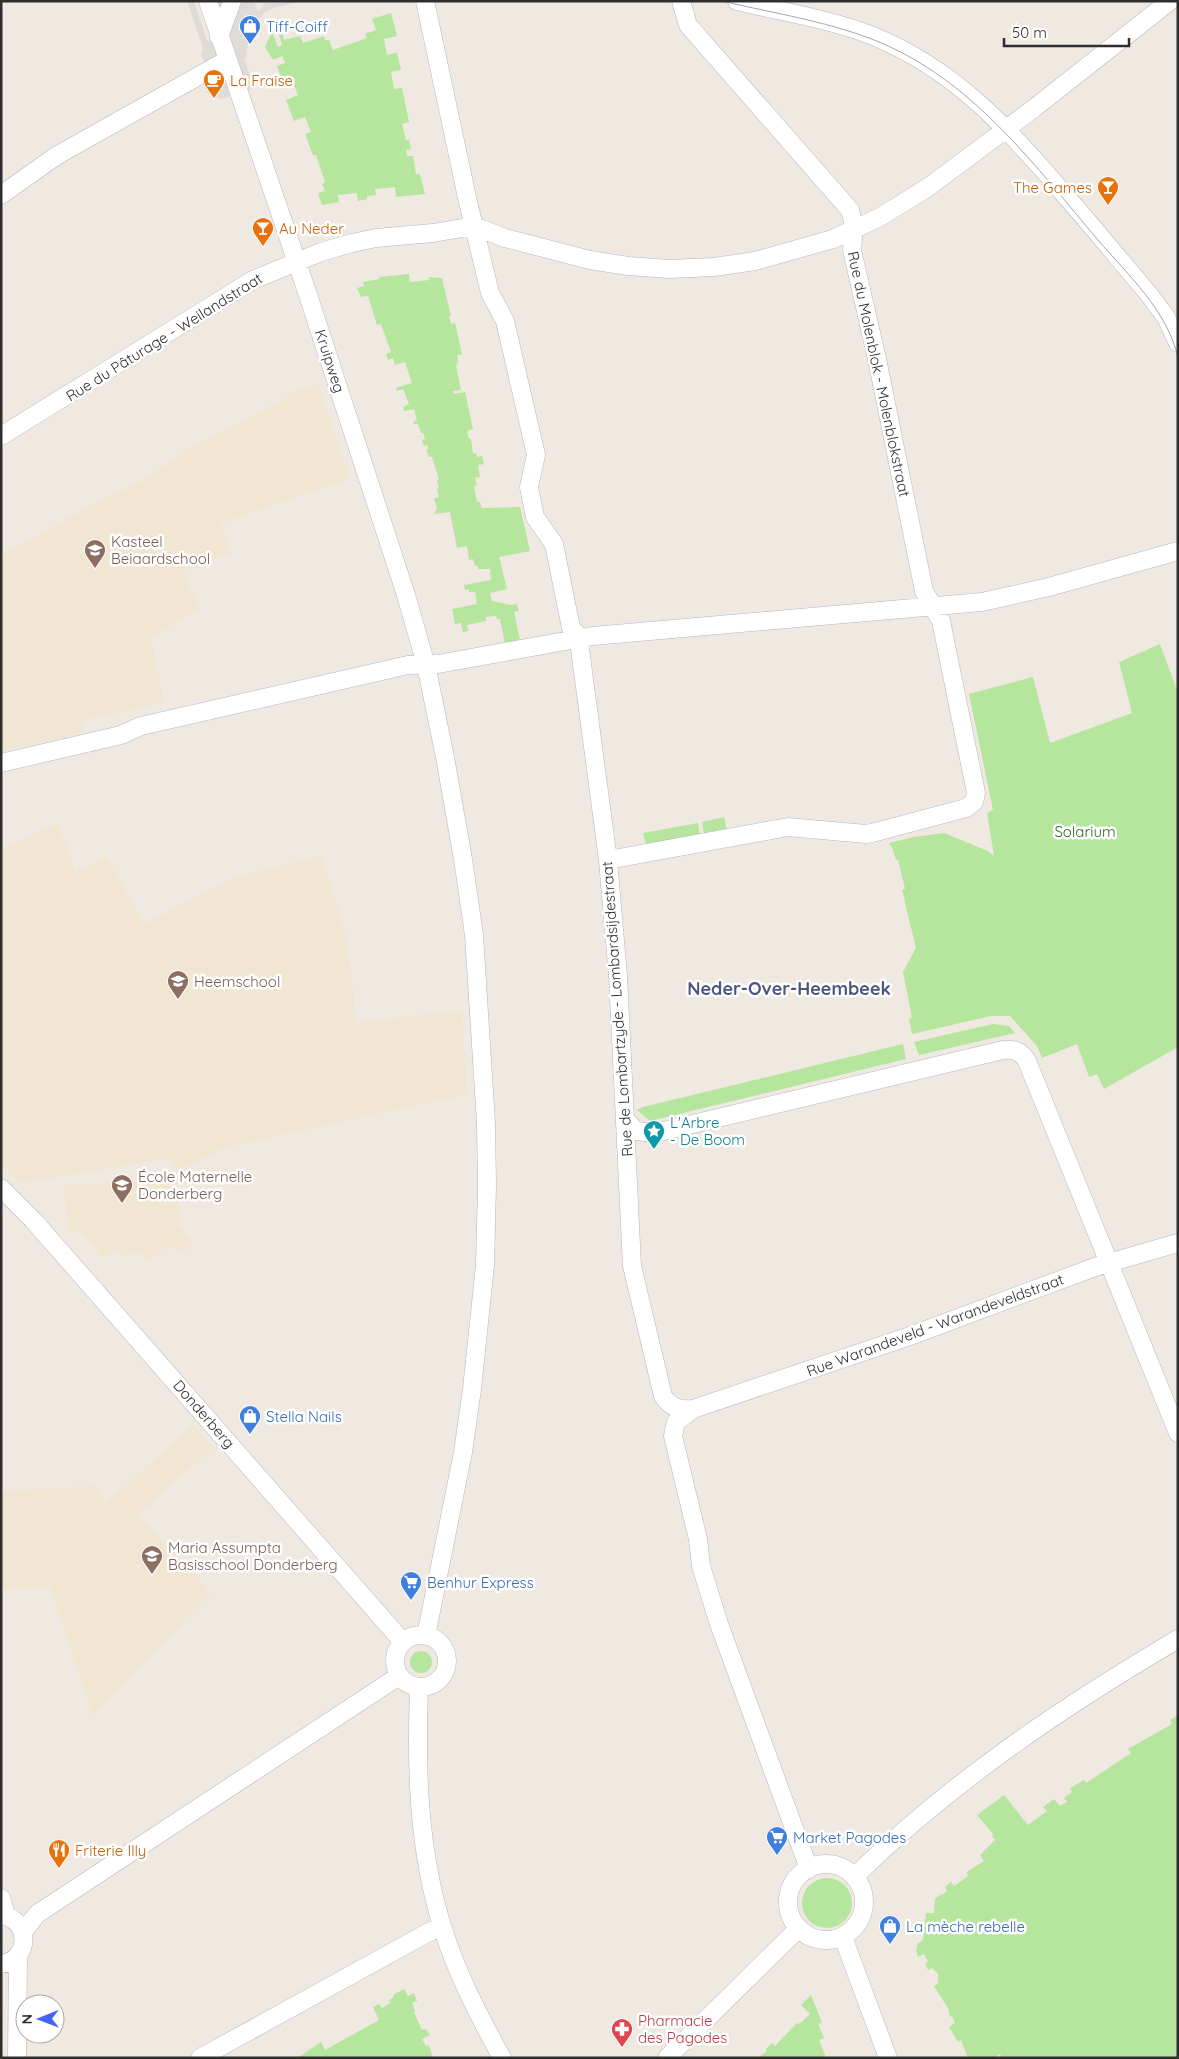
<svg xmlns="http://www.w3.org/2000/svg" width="1179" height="2059" font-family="Quicksand,sans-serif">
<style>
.education{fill:#f0e6d1}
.green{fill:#b6e59e}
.plaza{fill:#dfdcd8}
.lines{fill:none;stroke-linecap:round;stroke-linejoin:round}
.minor-casing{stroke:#b4b7c1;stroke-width:19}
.minor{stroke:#fff;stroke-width:18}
.tram{stroke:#a3a6b8;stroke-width:1}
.labels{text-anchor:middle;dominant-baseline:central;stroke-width:5;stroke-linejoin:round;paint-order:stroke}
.shop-label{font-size:15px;fill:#366cbe;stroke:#fff;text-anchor:start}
.food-label{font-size:15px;fill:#c56008;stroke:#fff;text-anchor:start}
.street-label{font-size:15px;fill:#2e2e2e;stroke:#fff}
.education-label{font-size:15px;fill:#785e54;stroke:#fff;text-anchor:start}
.park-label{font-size:15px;fill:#2c6e1b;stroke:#fff}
.culture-label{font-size:15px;fill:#0d838f;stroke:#fff;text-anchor:start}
.health-label{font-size:15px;fill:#be3a42;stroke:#fff;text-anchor:start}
.quarter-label{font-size:18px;font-weight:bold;fill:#4d5680;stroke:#fff}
</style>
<rect width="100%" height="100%" fill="#efe9e1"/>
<path class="education" d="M318,384L350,479L221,523L231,553L181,572L200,608L151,638L164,702L81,721L83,733L1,751V556L98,502L137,484L187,450L290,396V394Z
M58,823L75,872L107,857L144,924L233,878L321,856L346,936L352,976L356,1023L462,1010L467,1094L223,1148L178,1171L171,1158L20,1183L1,1165V850Z
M149,1178H177L180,1224H178L194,1243L184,1252L168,1245L148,1262L138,1251L133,1255L130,1252L123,1256L116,1248L104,1259L80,1231L68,1233L64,1185L121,1183Z
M193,1425L214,1447L138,1514L211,1593L93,1716L50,1587L1,1589V1491L98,1486L105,1504Z"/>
<path class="green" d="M391,13L397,36L384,39L387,55L397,53L401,70L391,72L394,89L402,88L409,122L402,124L406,140H409L411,149L406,150L407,156H413L416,174H420L425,194L396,197L395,187L375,189L376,195L367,196V199L358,201L357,193L338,195L339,202L322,205L318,193L325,191L322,184L325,182L316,155H313L305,134L311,132L305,117L294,121L286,100L298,95L292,80L280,85L277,79L281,77L277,66L285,63L282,56L273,60L265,47L272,32L278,47L282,45L279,34L282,32L284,40L300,36L303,43L324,36L325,40H329L333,50L367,38L365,34L376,30L372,19Z
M409,274L410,282L429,280V277L442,278L451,316L449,317L451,324L455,323L462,354L457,355L458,363L456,366L461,390L453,391V394L465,392L473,429L467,431L469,439H471L473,454L476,453L477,457L482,456L484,464L478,465L480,477L475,478L477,485L474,486L477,502H480L482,508L520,507L530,551L499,557L507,589L490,593L492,601L511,605L517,604L519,611L514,612L520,640L505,644L500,619H497L496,616L486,617V621L467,625L468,631L463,632L461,623L455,624L452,609L477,604L475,592H469V589L465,590L464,585L491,580L490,569H478V566H475L473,559L469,560L467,546L457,548L450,512L434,514L437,508L434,499L439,497L437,489L439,488L437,480L439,479L432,457H429L426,450L428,449L427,445L424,446L422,440L425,439L423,433H421L418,424H414L413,422L417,420L414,409L404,411L403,407L409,404L403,389L397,391L396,388L412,383L405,362L395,365L393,358L388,360L386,354L391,352L381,324L377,325L368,296L361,297L357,288L364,286L363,282L379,279V277Z
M1160,644L1178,693V1047L1104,1089L1097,1074L1089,1077L1077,1044L1042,1058L1037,1046L1010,1016H991L912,1034L909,1019L912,1018L903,972L916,948L902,890L905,889L898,860H896L892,847L889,843L914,837L944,833L988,851L994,856L987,813L993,810L969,694L1033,677L1050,743L1132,713L1119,662Z
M724,817L727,830L704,834L702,822Z
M698,823L700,835L646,845L643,833Z
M993,1024L1009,1026L1015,1033L919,1055L914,1042Z
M903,1044L906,1059L650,1121L637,1110L643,1107Z
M410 1662a11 11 0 1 1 22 0a11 11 0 1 1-22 0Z
M1178,1715V2058H1002L1000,2054L994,2058H968L961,2040L958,2042L949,2027L955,2023L952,2016L950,2017L948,2008L934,1986L938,1983V1974L932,1968L928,1970L925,1963L928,1962L924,1954L918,1957L916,1950L918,1943L923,1940L926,1913H934L935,1899L941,1894L942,1895L947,1891L945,1887L951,1882L954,1886L968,1876L967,1872L984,1861L980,1855L995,1840L992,1836L993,1834L977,1815L1004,1795L1028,1825L1047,1811L1043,1807L1054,1799L1060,1806L1067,1802L1064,1798L1072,1792L1070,1788L1084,1780L1086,1783L1131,1753L1128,1749L1172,1724L1170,1720Z
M802 1903a25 25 0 1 1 50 0a25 25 0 1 1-50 0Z
M404,1989L408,1996L414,1993L417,2001L412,2003L415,2011L414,2012L422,2030L426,2029L430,2035L422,2039L426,2046L429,2045L433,2058H297L321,2042L325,2050L379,2020L373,2007L379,2004L382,2008L390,2003L389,2000L394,1997L393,1995Z
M811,1995L822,2023L818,2024L824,2038L819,2040L826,2058H757L767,2051L766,2049L772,2043L775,2046L797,2023L799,2024L810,2014L801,2005Z"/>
<path class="plaza" d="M187,1H194L207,41L212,40L220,9L218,1H235L230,15L236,17L242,1H257L255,6L258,11L263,7L264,1H299L272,9L264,13L256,22L249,35L246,57L244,58L255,88L221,99L208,94L201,79L211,74L201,55L203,48Z"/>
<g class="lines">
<g class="minor-casing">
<path id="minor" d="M208,1L308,295L406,595L426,665L445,757L463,859L474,935L486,1123L487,1186L485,1265L472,1389L463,1452L426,1636
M425,1L468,202L490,293L505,321L536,455L529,487L535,517L554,544L571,628L582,639
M737,1C782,12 830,19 873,36C954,69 1008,128 1064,194C1092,226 1119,259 1147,292L1166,317L1178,343
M219,37L232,1
M1,195L56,156L227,60
M1,436L253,280L321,252L352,243L376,238L433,233L474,226L505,238L590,260L628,266L669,269L714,267L755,261L833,239L880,217L927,188L1033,109L1170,1
M582,639L580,649L608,860L618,976L632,1266L663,1396C671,1408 679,1410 693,1409
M1,763L121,735L141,726L408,665L438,664L593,636L982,602L1049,587L1178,551
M608,860L788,827L866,834L872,833L966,808L974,802L976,793L941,621L924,591L877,359L852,250L854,225L850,210L688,25L681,1
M626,1120L636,1131L655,1133L1003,1050C1014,1049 1021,1051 1027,1061L1178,1433
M1,1188L33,1220L403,1642
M395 1661a26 26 0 1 1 52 0a26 26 0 1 1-52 0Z
M419,1688C416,1768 418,1848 442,1926C456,1972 479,2016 502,2058
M788 1902a38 38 0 1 1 76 0a38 38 0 1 1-76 0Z
M809,1869L719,1624L701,1566L698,1539L673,1436L676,1422L693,1409L910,1336L1095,1267L1178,1243
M854,1877C951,1782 1061,1708 1178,1639
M1,1898L6,1916
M1,1915C31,1919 31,1960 1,1964
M23,1932L37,1914L399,1676
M843,1937L888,2058
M17,2058L18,1955
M200,2058L429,1932L442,1927
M667,2058L799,1928"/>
</g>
<use href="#minor" class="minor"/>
<path class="tram" d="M722,1C776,14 834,22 886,45C976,85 1036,167 1098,240C1128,275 1168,311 1178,358"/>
</g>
<defs>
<g id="shop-pin" transform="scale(1.125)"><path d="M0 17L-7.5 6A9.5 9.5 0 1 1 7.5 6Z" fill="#3f7fe0" stroke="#fff"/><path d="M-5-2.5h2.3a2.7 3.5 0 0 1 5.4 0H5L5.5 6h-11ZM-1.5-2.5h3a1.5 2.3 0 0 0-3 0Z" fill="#fff"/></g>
<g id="cafe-pin" transform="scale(1.125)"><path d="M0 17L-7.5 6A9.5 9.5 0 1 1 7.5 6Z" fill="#e8710a" stroke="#fff"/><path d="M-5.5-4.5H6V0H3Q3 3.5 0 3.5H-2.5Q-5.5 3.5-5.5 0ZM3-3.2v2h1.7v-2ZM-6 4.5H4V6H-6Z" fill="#fff"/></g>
<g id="bar-pin" transform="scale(1.125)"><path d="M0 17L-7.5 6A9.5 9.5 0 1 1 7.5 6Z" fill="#e8710a" stroke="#fff"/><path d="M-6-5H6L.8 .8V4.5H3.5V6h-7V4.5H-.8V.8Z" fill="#fff"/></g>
<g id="school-pin" transform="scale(1.125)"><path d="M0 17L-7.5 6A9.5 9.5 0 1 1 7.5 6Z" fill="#8d6e63" stroke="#fff"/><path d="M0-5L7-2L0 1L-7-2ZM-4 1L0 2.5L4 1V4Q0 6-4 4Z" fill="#fff"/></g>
<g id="sight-pin" transform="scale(1.125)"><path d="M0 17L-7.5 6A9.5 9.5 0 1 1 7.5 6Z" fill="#0f9aa8" stroke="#fff"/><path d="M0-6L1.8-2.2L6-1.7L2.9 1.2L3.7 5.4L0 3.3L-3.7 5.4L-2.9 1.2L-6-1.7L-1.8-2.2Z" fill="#fff"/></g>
<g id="supermarket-pin" transform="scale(1.125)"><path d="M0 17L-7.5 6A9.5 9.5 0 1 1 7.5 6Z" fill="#3f7fe0" stroke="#fff"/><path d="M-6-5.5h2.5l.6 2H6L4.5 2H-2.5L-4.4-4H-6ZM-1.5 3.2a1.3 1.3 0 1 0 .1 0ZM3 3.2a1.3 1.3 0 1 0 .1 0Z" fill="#fff"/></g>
<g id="restaurant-pin" transform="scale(1.125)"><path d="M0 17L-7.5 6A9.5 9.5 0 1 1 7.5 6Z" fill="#e8710a" stroke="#fff"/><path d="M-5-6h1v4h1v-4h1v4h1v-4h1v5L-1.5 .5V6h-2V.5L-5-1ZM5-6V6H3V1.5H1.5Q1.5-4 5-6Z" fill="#fff"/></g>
<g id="pharmacy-pin" transform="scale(1.125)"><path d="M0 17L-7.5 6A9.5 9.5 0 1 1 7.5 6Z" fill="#e0444e" stroke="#fff"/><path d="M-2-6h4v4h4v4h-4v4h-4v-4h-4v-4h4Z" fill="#fff"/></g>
</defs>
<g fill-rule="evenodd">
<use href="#shop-pin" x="250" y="26"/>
<use href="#cafe-pin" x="214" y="80"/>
<use href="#bar-pin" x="1108" y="187"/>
<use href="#bar-pin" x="263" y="228"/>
<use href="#school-pin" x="95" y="550"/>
<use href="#school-pin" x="178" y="981"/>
<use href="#sight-pin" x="654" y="1131"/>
<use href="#school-pin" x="122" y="1185"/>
<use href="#shop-pin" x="250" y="1416"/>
<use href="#school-pin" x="152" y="1556"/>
<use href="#supermarket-pin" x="411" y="1582"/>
<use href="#supermarket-pin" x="777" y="1837"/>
<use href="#restaurant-pin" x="59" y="1850"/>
<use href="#shop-pin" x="890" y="1926"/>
<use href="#pharmacy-pin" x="622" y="2029"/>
</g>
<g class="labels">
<g class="shop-label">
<text x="266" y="26">Tiff-Coiff</text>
<text x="266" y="1416">Stella Nails</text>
<text x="427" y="1582">Benhur Express</text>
<text x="793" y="1837">Market Pagodes</text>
<text x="906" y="1926">La mèche rebelle</text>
</g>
<g class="food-label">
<text x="230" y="80">La Fraise</text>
<text x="1092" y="187" text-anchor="end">The Games</text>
<text x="279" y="228">Au Neder</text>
<text x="75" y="1850">Friterie Illy</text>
</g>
<g class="street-label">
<text transform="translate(164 337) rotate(-32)">Rue du Pâturage - Weilandstraat</text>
<text transform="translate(330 361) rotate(72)">Kruipweg</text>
<text transform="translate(879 374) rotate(78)">Rue du Molenblok - Molenblokstraat</text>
<text transform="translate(617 1009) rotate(-94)">Rue de Lombartzyde - Lombardsijdestraat</text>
<text transform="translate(935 1325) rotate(-20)">Rue Warandeveld - Warandeveldstraat</text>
<text transform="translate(204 1414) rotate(49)">Donderberg</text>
</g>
<g class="education-label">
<text x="111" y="541">Kasteel<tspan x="111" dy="17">Beiaardschool</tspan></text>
<text x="194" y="981">Heemschool</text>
<text x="138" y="1176">École Maternelle<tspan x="138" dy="17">Donderberg</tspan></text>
<text x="168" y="1547">Maria Assumpta<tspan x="168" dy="17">Basisschool Donderberg</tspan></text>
</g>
<g class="park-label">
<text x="1085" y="831">Solarium</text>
</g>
<g class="culture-label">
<text x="670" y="1122">L'Arbre<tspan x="670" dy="17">- De Boom</tspan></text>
</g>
<g class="health-label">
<text x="638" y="2020">Pharmacie<tspan x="638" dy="17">des Pagodes</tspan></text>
</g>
<g class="quarter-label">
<text x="789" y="988">Neder-Over-Heembeek</text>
</g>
</g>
<rect width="1179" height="2059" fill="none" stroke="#2e2e2e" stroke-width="5"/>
<g transform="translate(40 2019) rotate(269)"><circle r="24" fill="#ffffff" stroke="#ababab"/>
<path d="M0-4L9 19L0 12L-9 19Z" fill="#4264fb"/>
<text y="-8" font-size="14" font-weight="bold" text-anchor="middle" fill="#2e2e2e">N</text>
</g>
<path d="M1004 38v8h125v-8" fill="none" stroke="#2e2e2e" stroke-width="2.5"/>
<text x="1012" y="38" font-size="15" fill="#2e2e2e" stroke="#ffffff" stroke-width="4" paint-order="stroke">50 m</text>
</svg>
